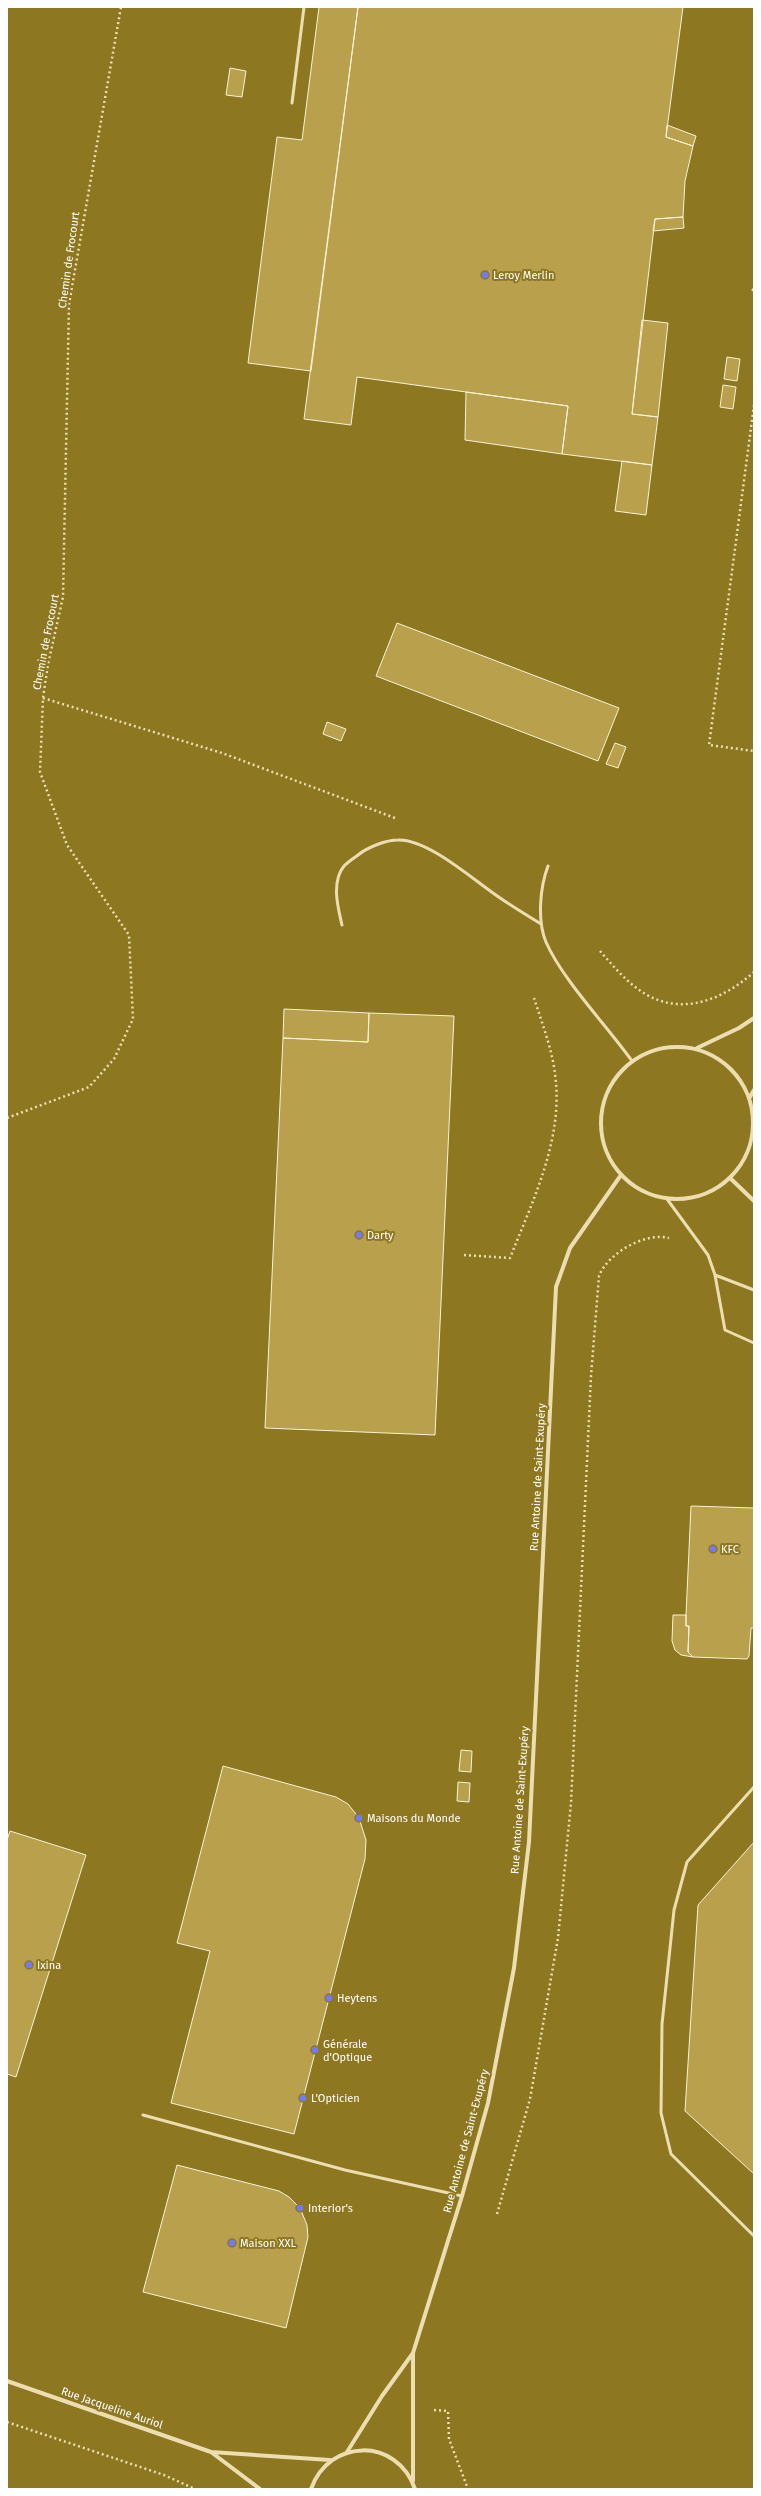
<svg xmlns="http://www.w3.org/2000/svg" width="761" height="2496" font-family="'Fira Sans',sans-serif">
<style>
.building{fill:#b8a04d;stroke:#f9f1d5}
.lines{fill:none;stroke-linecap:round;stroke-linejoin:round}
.path{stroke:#ecdeb0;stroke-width:2.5;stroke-dasharray:2 3;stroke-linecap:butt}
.service{stroke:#ecdeb0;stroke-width:3}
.minor{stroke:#ecdeb0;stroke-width:4}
.poi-dot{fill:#717af9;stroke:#8e7721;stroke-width:1.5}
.labels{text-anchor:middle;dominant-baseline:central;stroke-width:4;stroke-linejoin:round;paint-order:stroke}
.street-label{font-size:11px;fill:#fff;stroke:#8e7721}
.poi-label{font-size:11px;fill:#fff;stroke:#8e7721;text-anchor:start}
</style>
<rect width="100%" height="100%" fill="#8e7721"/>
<path class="building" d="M319,7H358L311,371L248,363L277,137L302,140Z
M358,7H683L666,137L693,146L685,181L683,217L655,219L632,414L658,417L652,465L562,454L568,406L357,377L351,425L304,419Z
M230,68L246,71L242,97L226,95Z
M667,125L696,136L693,146L666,137Z
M683,217L684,228L653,231L655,219Z
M642,320L668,323L658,417L632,414Z
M727,357L740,359L737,381L724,379Z
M723,385L736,387L733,409L720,407Z
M466,392L568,406L562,454L465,440Z
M622,461L652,465L646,515L615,511Z
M397,623L619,708L598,761L376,676Z
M327,722L346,729L341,741L323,734Z
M615,743L626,747L618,768L606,764Z
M284,1009L369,1013L368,1042L283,1038Z
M369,1013L454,1016L435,1435L265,1428L283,1038L368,1042Z
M691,1506L754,1508V1628H751L749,1656L747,1659L693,1657L688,1652L689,1626H686V1615Z
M673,1615H686V1626H689L688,1652L693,1657L681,1655L675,1650L672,1641Z
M461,1750L472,1751L471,1772L459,1771Z
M223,1766L336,1797L348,1804L359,1818L366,1840L365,1859L294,2134L171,2103L210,1951L177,1943Z
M458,1782L470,1783L469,1802L457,1801Z
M10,1831L86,1855L16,2077L7,2074V1840Z
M754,1842V2174L685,2111L698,1905Z
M177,2165L279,2191L289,2197L300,2208L307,2225L308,2237L286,2328L143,2292Z"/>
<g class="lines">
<path class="path" d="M752,289L754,291
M754,405L709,745L754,751
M43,698L222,753L395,818
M600,951C614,967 628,984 647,995C685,1016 725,998 754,972
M7,1118L89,1087L114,1059L133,1019L129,935L67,845L40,772L43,698L48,664L63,597L69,304L121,7
M464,1255L510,1258C533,1200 564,1138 555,1074C552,1049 542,1023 534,998
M497,2214L530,2099L558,1938L571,1803L591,1376L599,1276C608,1253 645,1232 669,1238
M434,2410L448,2411L449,2439L468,2489
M7,2422L164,2475L195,2489"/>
<path class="service" d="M292,103L304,7
M548,866C540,887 537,921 546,942C562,979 607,1026 632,1061
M342,925C338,908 331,882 344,866C348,862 354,858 358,855C368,847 386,840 398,840C427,839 470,877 493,893C508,904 525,914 541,924
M667,1199L708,1255L715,1275L725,1330L754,1343
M715,1275L754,1290
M754,1787L687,1862L674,1910L662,2024L661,2113L671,2154L754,2236
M143,2115L345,2170L462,2196"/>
<path class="minor" d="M601 1123a76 76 0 1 1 152 0a76 76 0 1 1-152 0Z
M697,1048L739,1028L754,1018
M750,1097L754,1090
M730,1178L754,1201
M7,2381L211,2452L330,2460
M211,2452L260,2489
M347,2452L382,2396L413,2353
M413,2481V2353L462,2196L488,2103L514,1968L529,1842L556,1287L570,1248L621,1175
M311,2489C329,2438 397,2437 415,2489"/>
</g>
<g class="poi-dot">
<circle cx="485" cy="275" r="4"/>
<circle cx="359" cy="1235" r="4"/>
<circle cx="713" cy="1549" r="4"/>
<circle cx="359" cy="1818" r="4"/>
<circle cx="29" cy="1965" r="4"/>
<circle cx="329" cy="1998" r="4"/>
<circle cx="315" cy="2050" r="4"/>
<circle cx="303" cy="2098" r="4"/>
<circle cx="300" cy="2208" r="4"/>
<circle cx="232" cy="2243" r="4"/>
</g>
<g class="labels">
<g class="street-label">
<text transform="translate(69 260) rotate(-82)">Chemin de Frocourt</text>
<text transform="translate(46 642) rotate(-79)">Chemin de Frocourt</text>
<text transform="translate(538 1477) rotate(-87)">Rue Antoine de Saint-Exupéry</text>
<text transform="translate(520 1800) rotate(-86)">Rue Antoine de Saint-Exupéry</text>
<text transform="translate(466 2141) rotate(-75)">Rue Antoine de Saint-Exupéry</text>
<text transform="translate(112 2408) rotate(19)">Rue Jacqueline Auriol</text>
</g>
<g class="poi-label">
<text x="493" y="275">Leroy Merlin</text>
<text x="367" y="1235">Darty</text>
<text x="721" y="1549">KFC</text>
<text x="367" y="1818">Maisons du Monde</text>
<text x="37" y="1965">Ixina</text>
<text x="337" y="1998">Heytens</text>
<text x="323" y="2044">Générale<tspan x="323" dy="13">d'Optique</tspan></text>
<text x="311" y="2098">L'Opticien</text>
<text x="308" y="2208">Interior's</text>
<text x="240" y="2243">Maison XXL</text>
</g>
</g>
<rect width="761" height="2496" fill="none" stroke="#ffffff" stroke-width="16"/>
</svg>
